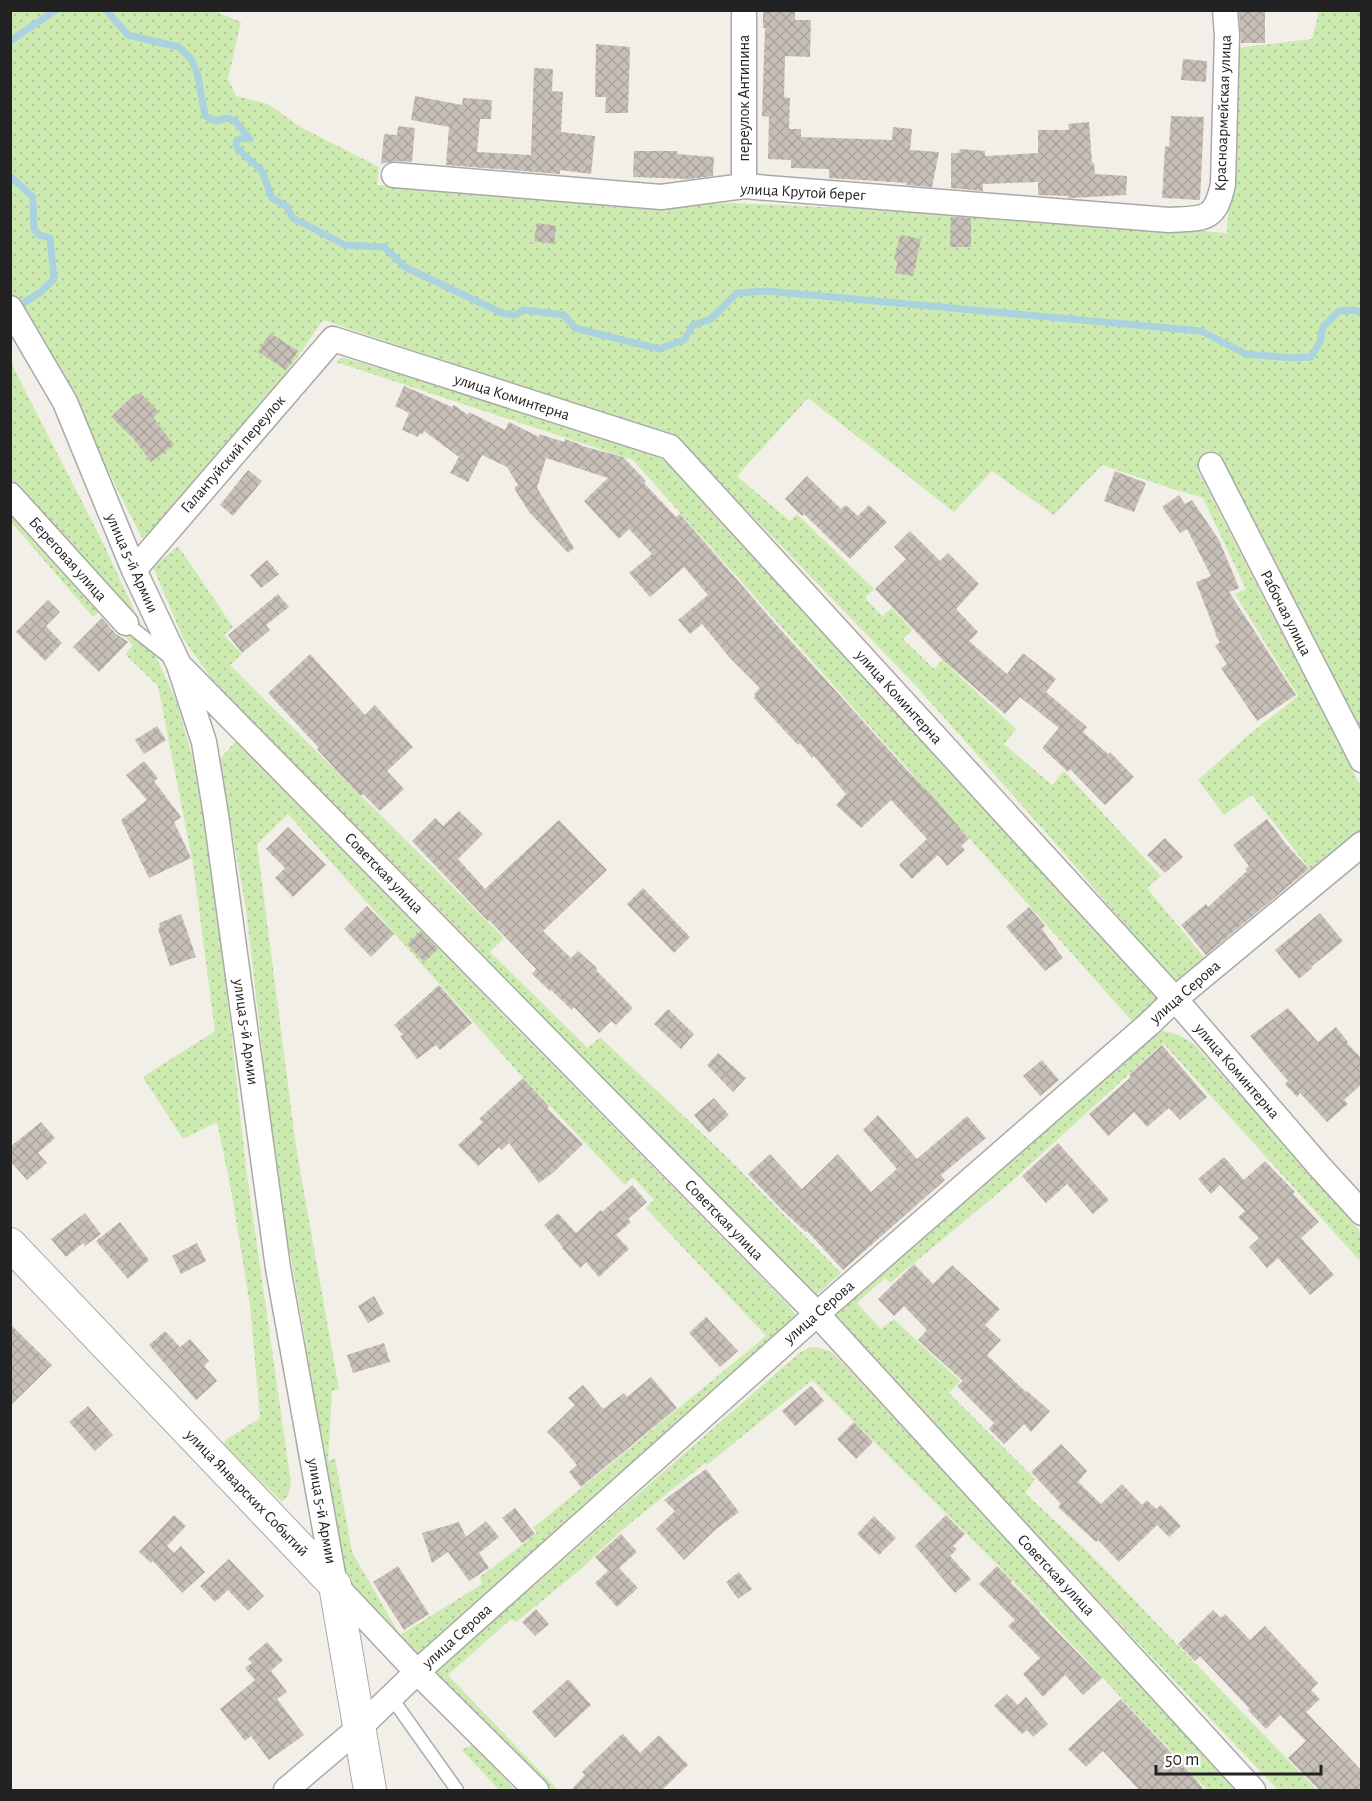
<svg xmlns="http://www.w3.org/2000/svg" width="1372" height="1801" font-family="'Alegreya Sans',sans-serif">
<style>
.grass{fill:url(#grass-dots);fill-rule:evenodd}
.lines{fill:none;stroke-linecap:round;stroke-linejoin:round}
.stream{stroke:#aad3df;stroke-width:7}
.building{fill:url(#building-cross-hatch)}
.service-casing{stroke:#a9a9a9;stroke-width:15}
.minor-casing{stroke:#a9a9a9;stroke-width:27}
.tertiary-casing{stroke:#a9a9a9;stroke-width:34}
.service{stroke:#fff;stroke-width:12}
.minor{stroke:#fff;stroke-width:24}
.tertiary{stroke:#fff;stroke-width:32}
.labels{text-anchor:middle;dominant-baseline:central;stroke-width:4.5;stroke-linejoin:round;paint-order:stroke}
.street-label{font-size:16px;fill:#222;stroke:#fff}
</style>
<defs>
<pattern id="grass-dots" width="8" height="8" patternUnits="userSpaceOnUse" patternTransform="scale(1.5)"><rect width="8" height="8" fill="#cdebb0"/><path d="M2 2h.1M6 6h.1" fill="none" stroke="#b0c997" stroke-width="1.8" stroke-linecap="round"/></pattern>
<pattern id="building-cross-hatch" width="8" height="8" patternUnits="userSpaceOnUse" patternTransform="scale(1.5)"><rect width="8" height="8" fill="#c7bfb8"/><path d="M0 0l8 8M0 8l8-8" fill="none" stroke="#aba49e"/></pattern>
</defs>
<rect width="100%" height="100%" fill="#f2efe9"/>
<path class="grass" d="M10,11H214L241,22L228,79L236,96L268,104L302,128L379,167L377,185L632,207L732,203L1005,215L1227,233L1236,48L1312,39L1319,11H1361V735L1221,458L1197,469L1361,787V835L1312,872L1252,795L1224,815L1198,780L1246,737L1298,696L1235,594L1246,589L1203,498L1170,488L1102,465L1054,515L992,471L954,512L808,398L737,476L790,521L797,514L874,589L865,598L882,616L892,608L912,630L903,639L934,669L942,660L1016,729L1004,744L1052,785L1064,771L1161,876L1147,888L1208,962L1178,987L1057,845L918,688L761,525L682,446L648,430L323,320L259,413L175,516L142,538L81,418L11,294Z
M340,358H345L619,441L640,445L662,459L740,528L1159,997L1157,1007L1138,1028L633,460L336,362Z
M10,361L103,543L176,700L192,755L210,856L229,1011L246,1168L291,1483L288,1496L282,1502L223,1445L227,1439L260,1418L250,1305L231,1190L217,1122L183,1139L143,1077L215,1031L193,864L158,686L125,654L133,645L100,611L93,617L11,522Z
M178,546L233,627L224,635L242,654L230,665L504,938L490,952L588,1048L600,1037L727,1157L841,1273L812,1299L210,677L183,638L153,567Z
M236,741L290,794L514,1026L791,1308L798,1320L554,1536L498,1583L421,1653L410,1658L393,1654L341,1568L324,1468L304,1332L278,1186L246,909L219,760ZM288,814L518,1072L625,1185L633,1177L654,1200L646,1208L766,1336L533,1528L537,1533L480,1577L482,1584L400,1635L352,1552L335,1458L328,1461L332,1391L339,1389L296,1147L257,844Z
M1156,1031C1171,1030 1182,1036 1194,1044L1361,1232V1262L1163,1043L1009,1184L890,1283L885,1278L857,1303L881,1329L894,1319L960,1381L949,1393L1035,1479L1025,1493L1088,1552L1317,1790H1278L837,1326L834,1314Z
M816,1347L832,1352L869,1390L1243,1790H1207L995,1562L812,1380L707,1465L705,1463L622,1530L581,1569L516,1622L511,1619L448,1675L558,1790H545L435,1678L436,1671L798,1354L808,1348Z
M473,1744L515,1790H499L462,1750Z"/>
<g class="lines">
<path class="stream" d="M106,10L128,35L179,47L191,59L197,72L205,116L215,121L227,118L234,120L250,139L243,138L237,140L236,145L238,149L262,171L272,198L286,206L293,218L345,245L384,247L405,267L502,313L515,315L524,310L564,315L575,328L659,349L684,340L693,325L711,319L737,293L767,291L1201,331L1246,354L1293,358L1311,357L1320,342L1323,327L1339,311L1352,310L1362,312
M10,41L56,10
M10,176L33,197L34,229L39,235L50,238L54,279L42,291L16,308"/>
</g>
<path class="building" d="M1239,10H1265V43H1241Z
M763,11L795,12V20H811L810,57L785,56L784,97L790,98L789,129H801V137L892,140L893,127L912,129L910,150L939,152L932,187L906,185L907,183L829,178V169L791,168V160L768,159L769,117L762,116L765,28H763Z
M596,44L630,47L628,113H605L606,97H595Z
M1183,59L1207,61L1206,82L1181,80Z
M534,68L553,69L552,91L563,92L561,132L595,136L591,174L560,170V174L548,173L446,165L449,127L411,120L415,96L462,105L463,98L492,100L491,119H480L477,152L531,155Z
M1171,116L1204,117L1200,200L1162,198L1165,146L1169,147Z
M1089,122L1092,163H1094L1095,174L1127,176L1126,195L1071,198H1068V196L1038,195V182L983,184V191L951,188V153H959L960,149L985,151V156L1038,153V130H1069L1068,124Z
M398,126L415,128L412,162L395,161L381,164L384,134L397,135Z
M634,151H677V154L714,157L713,176L689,179L633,177Z
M951,217L971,218V247H950Z
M537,223L556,226L554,244L534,241Z
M900,235L921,239L913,276L895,273L898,260L894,259Z
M270,333L298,351L286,370L258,352Z
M404,386L452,407L454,405L468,415L469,412L505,430L509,422L539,437V434L564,442L565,439L582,445V446L623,457L646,481L644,483L676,517L680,514L772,620L906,769L936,800L969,839L961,846L965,850L947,866L938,855L912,879L899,865L927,839L891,800L861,828L836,805L846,794L814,756L812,758L800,743L798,745L754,698L756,696L754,694L760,688L730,658L702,624L690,634L678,620L708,595L684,567L650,597L629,573L652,554L629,529L619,539L584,501L608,478L546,458L537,488L574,548L568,553L529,512L514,488L518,485L507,467L482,455L468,482L450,473L459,457L424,431L423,434L420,433L418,437L402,430L409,413L395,406Z
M135,394H141L159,412L153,417L174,445L151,462L133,438L111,417Z
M248,470L262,481L233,516L220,505Z
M1115,471L1146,483L1134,512L1104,501Z
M807,476L841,509L846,505L858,516L869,505L887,522L850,559L804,514L802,516L785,499Z
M1179,495L1185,504L1192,500L1219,540L1239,588L1229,592L1296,695L1257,721L1221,668L1227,664L1215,646L1220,642L1215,635L1216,634L1196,582L1211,576L1187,529L1180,533L1162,507Z
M910,531L940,561L948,553L979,584L956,609L978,632L969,641L1007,674L1023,653L1056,679L1046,692L1087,727L1083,732L1108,754L1110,752L1134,777L1105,805L1070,769L1068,772L1042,748L1059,728L1020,697L1005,714L944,661L875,589L906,559L894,547Z
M267,560L279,574L261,588L250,575Z
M278,594L289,607L266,625L270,630L242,653L228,635Z
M48,600L60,612L46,626L62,643L45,661L16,632Z
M102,618L115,633L128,642L99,672L73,647Z
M310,654L365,715L375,705L413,747L387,771L404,789L380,811L363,794L361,796L336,770L317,749L319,748L268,693Z
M157,726L166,740L144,754L135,740Z
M144,761L158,778L154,781L181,817L174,822L191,858L149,878L121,820L147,800L126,775Z
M459,811L483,834L458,859L485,889L559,820L607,870L543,931L571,958L578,951L597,968L596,970L633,1008L616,1025L611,1021L599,1033L574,1007L572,1010L551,990L550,991L532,974L536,969L489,920L488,921L412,841L435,818L443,826Z
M1267,819L1285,843L1309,869L1206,955L1181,925L1206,904L1208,907L1247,871L1245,869L1249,866L1233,845Z
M288,827L326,865L293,897L275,878L285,868L266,849Z
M1165,838L1183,857L1165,873L1147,855Z
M643,888L690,937L674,953L627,904Z
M367,906L394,934L371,957L344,929Z
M1029,907L1045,926L1042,929L1063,958L1045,971L1006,927Z
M1320,913L1343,941L1311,967L1312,968L1299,979L1275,950Z
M181,914L196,957L170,966L158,929L160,927L159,923Z
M421,931L438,949L424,962L407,944Z
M439,985L472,1023L440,1050L436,1045L417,1059L400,1036L403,1035L394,1025Z
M1288,1008L1318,1042L1336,1027L1348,1042L1347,1043L1362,1059V1084L1344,1100L1348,1104L1327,1122L1300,1093L1297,1097L1285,1084L1288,1081L1250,1036Z
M668,1009L694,1034L681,1049L654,1024Z
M1162,1045L1207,1097L1180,1120L1169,1108L1147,1127L1134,1112L1108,1136L1089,1114L1131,1077L1129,1075Z
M718,1053L746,1078L733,1092L707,1065Z
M1042,1060L1059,1080L1040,1096L1023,1076Z
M523,1078L549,1106L547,1108L583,1144L554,1172L539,1183L509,1143L502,1150L499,1147L478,1166L458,1145L483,1122L479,1119Z
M714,1098L729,1115L709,1133L694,1115Z
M878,1115L917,1159L967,1116L986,1138L941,1175L945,1180L843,1270L807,1231L806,1232L782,1210L748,1174L770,1154L802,1189L838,1154L871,1192L897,1169L863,1130Z
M41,1122L55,1138L38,1153L47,1163L27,1180L10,1161V1147Z
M1058,1143L1109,1200L1093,1214L1067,1184L1046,1203L1022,1176Z
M1224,1157L1244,1180L1265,1161L1295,1192L1293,1194L1319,1222L1301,1238L1334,1275L1310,1295L1278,1258L1267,1268L1249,1247L1259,1238L1238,1217L1245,1211L1220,1185L1211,1194L1198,1179Z
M632,1185L647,1202L628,1219L631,1222L616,1235L629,1249L599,1277L586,1262L580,1268L562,1248L563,1247L544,1225L558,1213L576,1233L601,1210L602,1212Z
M85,1213L101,1234L85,1246L83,1243L66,1257L51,1239Z
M120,1222L149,1260L128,1279L96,1241Z
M197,1243L206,1261L181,1274L172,1256Z
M914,1264L933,1284L952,1265L1000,1309L985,1325L1001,1340L987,1355L1026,1392L1027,1391L1050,1411L1031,1432L1024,1424L1004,1444L989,1429L994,1423L957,1386L963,1381L918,1340L927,1330L904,1306L894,1316L878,1299Z
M374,1296L384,1314L368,1323L358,1306Z
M706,1317L738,1351L720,1367L689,1333Z
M10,1324L52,1365L10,1406Z
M165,1331L180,1347L190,1339L209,1361L204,1366L217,1381L196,1400L149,1345Z
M384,1343L390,1362L353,1373L347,1355Z
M651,1377L677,1408L581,1487L569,1472L577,1465L562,1447L547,1432L575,1405L568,1398L583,1385L603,1409L624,1393L627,1397Z
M811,1386L824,1401L795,1426L782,1411Z
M88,1406L113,1435L95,1451L69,1422Z
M854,1422L873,1442L856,1459L837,1439Z
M1061,1444L1087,1471L1078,1482L1101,1504L1122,1484L1142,1505L1147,1500L1156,1509L1161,1505L1181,1526L1169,1537L1157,1525L1119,1562L1098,1540L1096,1542L1058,1507L1061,1504L1031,1472Z
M706,1469L739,1512L715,1530L684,1560L656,1529L675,1511L664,1500Z
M515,1508L535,1534L522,1543L502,1518Z
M174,1515L186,1526L167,1546L174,1553L181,1546L205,1572L182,1593L153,1561L151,1563L139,1552Z
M946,1515L965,1534L953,1546L957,1549L950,1556L971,1579L955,1593L915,1546Z
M874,1516L896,1538L879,1555L857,1534Z
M486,1521L499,1537L479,1553L489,1568L469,1581L448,1552L432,1563L422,1533L459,1522L466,1537Z
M621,1534L637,1552L619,1568L638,1588L617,1607L595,1583L608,1571L595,1557Z
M229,1559L264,1596L248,1611L228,1590L215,1602L200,1586Z
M398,1566L429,1614L404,1630L373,1582Z
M997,1566L1012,1581L1010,1582L1040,1612L1039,1613L1102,1678L1083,1695L1065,1675L1043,1697L1023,1674L1040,1658L1008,1626L1015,1620L979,1584Z
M739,1572L752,1589L738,1599L726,1582Z
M536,1609L549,1624L535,1636L522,1622Z
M1213,1610L1221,1618L1225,1614L1250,1640L1265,1626L1318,1683L1311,1690L1320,1699L1306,1712L1362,1771V1791H1320L1288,1758L1306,1741L1280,1715L1266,1729L1248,1710L1250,1709L1200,1656L1195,1661L1178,1644Z
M267,1642L283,1660L271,1671L287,1692L277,1699L304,1735L269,1760L251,1736L245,1741L220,1709L255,1680L245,1668L252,1663L248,1659Z
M568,1679L591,1705L555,1738L532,1712Z
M1007,1694L1018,1705L1026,1697L1048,1724L1033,1737L1027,1730L1022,1734L994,1706Z
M1121,1699L1193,1776L1205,1791H1140L1103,1751L1086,1767L1068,1749Z
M623,1734L640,1753L659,1735L688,1765L661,1791H570L585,1775L582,1772L621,1735Z"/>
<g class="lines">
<g class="service-casing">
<path id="service" d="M126,623L169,657
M391,1697L457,1790"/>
</g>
<g class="minor-casing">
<path id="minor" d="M744,10V186
M394,175L661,197L744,186L1169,220C1204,218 1215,222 1223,184L1227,35L1225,10
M10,308L65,402L134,570L179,665L204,742L216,815L278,1268L335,1585L417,1672L536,1790
M1211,465L1362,760
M10,495L126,623
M134,570L333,339L670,447L1175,999L1319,1166L1362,1213
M183,669L817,1314L1253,1790
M286,1790L359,1728L417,1672L817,1314L1149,1024L1175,999L1362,844"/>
</g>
<g class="tertiary-casing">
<path id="tertiary" d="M10,1244L335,1585L370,1790"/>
</g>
<use href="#service" class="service"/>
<use href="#minor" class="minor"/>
<use href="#tertiary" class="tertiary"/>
</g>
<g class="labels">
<g class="street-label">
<text transform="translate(744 98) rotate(-90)">переулок Антипина</text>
<text transform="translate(1223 113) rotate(-88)">Красноармейская улица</text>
<text transform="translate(803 192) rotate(3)">улица Крутой берег</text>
<text transform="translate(512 397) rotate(18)">улица Коминтерна</text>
<text transform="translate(233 454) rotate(-49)">Галантуйский переулок</text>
<text transform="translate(68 559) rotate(48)">Береговая улица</text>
<text transform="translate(132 563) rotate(66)">улица 5-й Армии</text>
<text transform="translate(1286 613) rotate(63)">Рабочая улица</text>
<text transform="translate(899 697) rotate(48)">улица Коминтерна</text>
<text transform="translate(384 873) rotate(46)">Советская улица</text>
<text transform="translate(1185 992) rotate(-41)">улица Серова</text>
<text transform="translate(246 1032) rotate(82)">улица 5-й Армии</text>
<text transform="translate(1237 1071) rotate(49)">улица Коминтерна</text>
<text transform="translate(724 1220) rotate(46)">Советская улица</text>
<text transform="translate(819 1312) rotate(-41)">улица Серова</text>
<text transform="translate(247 1493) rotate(46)">улица Январских Событий</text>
<text transform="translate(322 1511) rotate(80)">улица 5-й Армии</text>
<text transform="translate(1056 1575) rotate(47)">Советская улица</text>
<text transform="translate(457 1636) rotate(-42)">улица Серова</text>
</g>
</g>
<rect width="1372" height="1801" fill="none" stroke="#222222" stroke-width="24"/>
<path d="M1156 1765v9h165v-9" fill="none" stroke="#222222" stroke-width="3"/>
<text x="1165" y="1765" font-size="18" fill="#222222" stroke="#ffffff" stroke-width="4.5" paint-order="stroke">50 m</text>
</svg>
